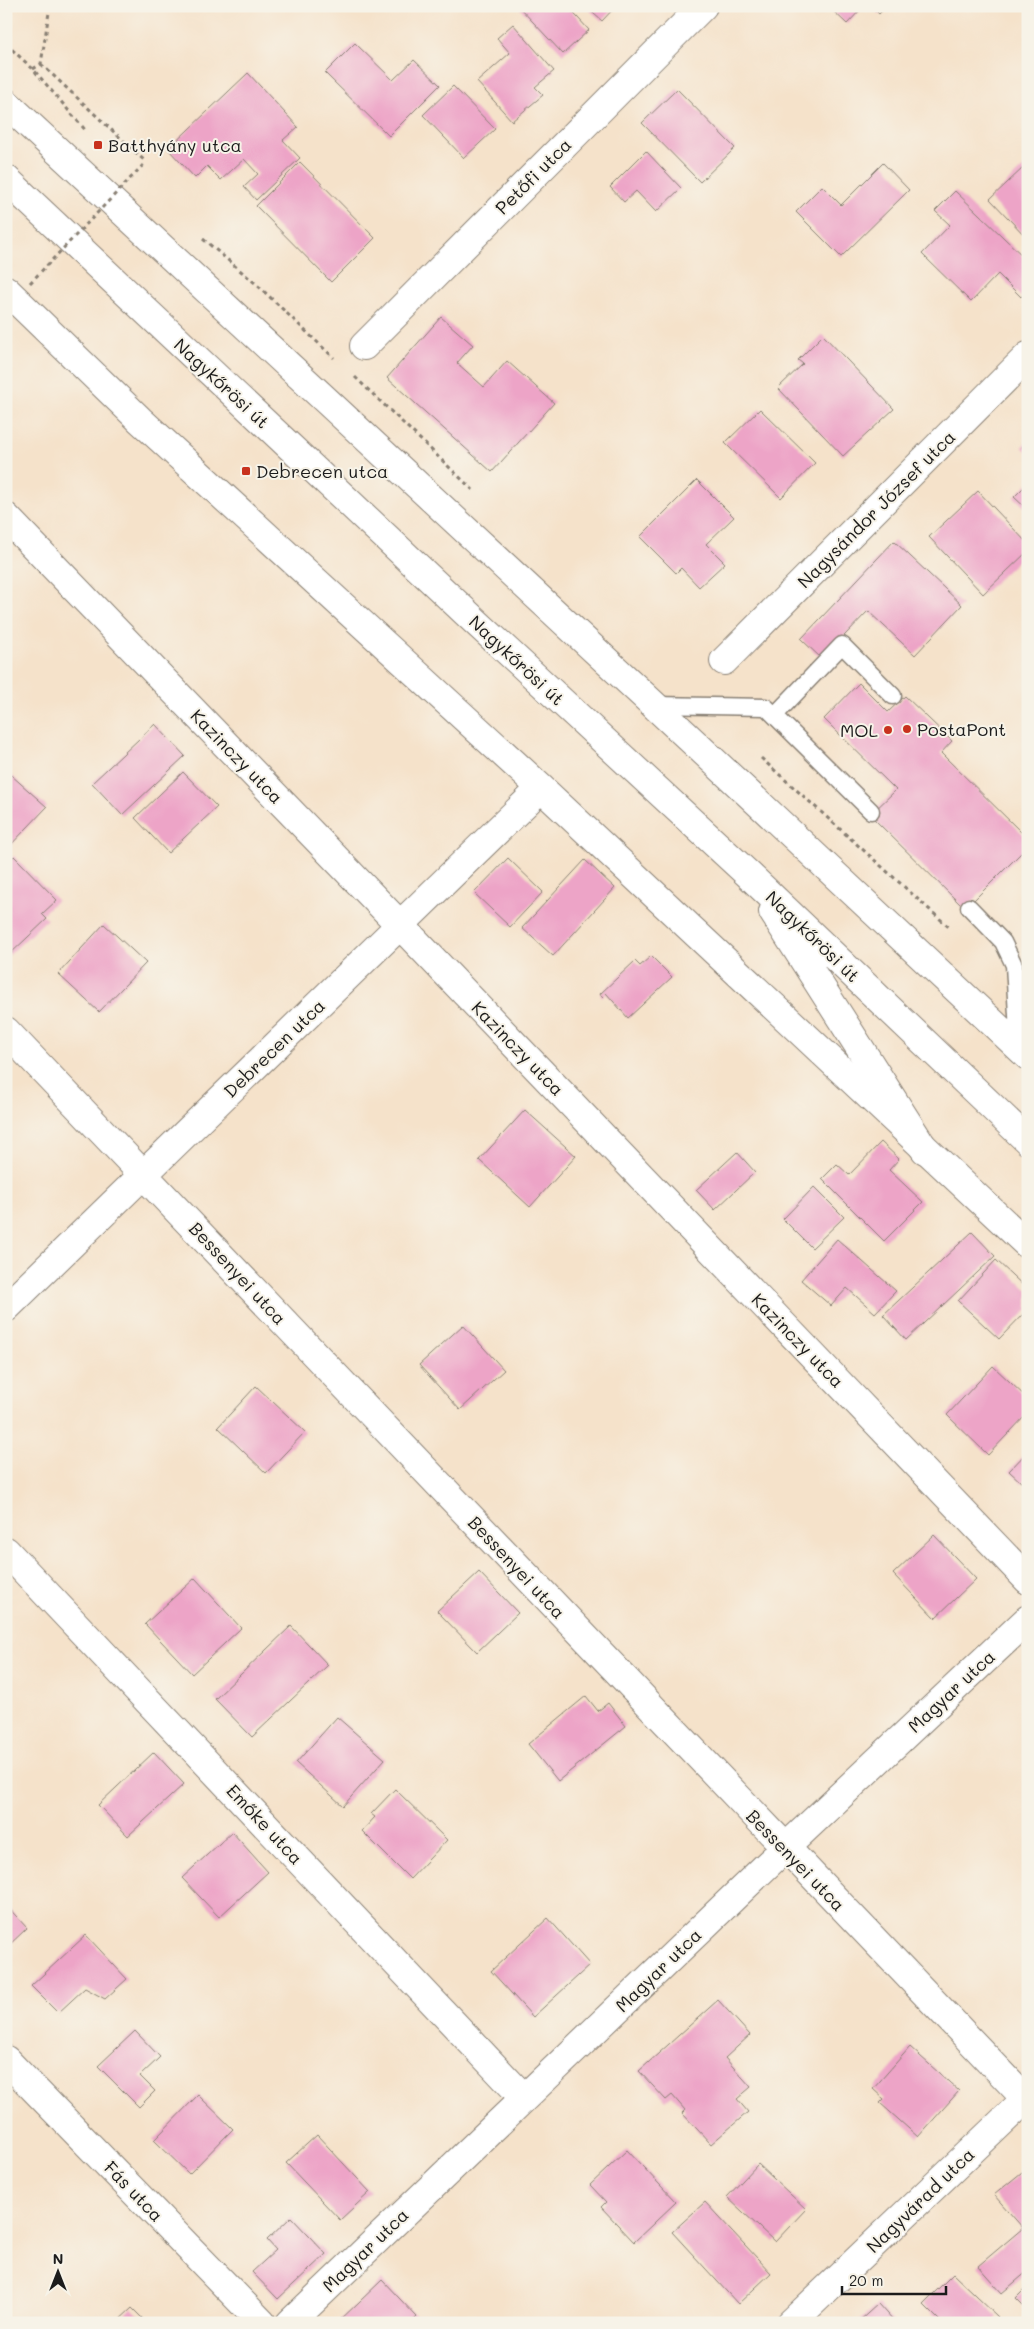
<svg xmlns="http://www.w3.org/2000/svg" width="1034" height="2329" font-family="Mali,sans-serif">
<style>
.building{fill:#eda4c7}
.lines{fill:none;stroke-linecap:round;stroke-linejoin:round}
.lane-casing{stroke:#887f73;stroke-width:19}
.street-casing{stroke:#887f73;stroke-width:30}
.primary-casing{stroke:#887f73;stroke-width:30}
.path{stroke:#887f73;stroke-width:3;stroke-dasharray:4 4;stroke-linecap:butt}
.lane{stroke:#fff;stroke-width:16}
.street{stroke:#fff;stroke-width:28}
.primary{stroke:#fff;stroke-width:28}
.path-bridge{stroke:#887f73;stroke-width:3;stroke-dasharray:4 4;stroke-linecap:butt}
.poi-dot{fill:#c8321e;stroke:#f7f3e8;stroke-width:2}
.labels{text-anchor:middle;dominant-baseline:central;stroke-width:4;stroke-linejoin:round;paint-order:stroke}
.poi-label{font-size:18px;fill:#1c1c1c;stroke:#f7f3e8;text-anchor:start}
.street-label{font-size:18px;fill:#1c1c1c;stroke:#f7f3e8}
</style>
<rect width="100%" height="100%" fill="#f7f3e8"/>
<filter id="ink" filterUnits="userSpaceOnUse"><feTurbulence type="fractalNoise" baseFrequency=".02" numOctaves="2"/><feDisplacementMap in="SourceGraphic" scale="10" xChannelSelector="R" yChannelSelector="G"/><feConvolveMatrix kernelMatrix="1 2 1 2 8 2 1 2 1" color-interpolation-filters="sRGB"/></filter>
<filter id="wash" filterUnits="userSpaceOnUse"><feTurbulence type="fractalNoise" baseFrequency=".0096" numOctaves="4" result="noise"/><feDisplacementMap in="SourceGraphic" scale="20" xChannelSelector="R" yChannelSelector="G"/><feGaussianBlur stdDeviation="1.12" result="paint"/><feColorMatrix in="noise" values="0 0 0 0 0 0 0 0 0 0 0 0 0 0 0 0 0 1.4 0 .05"/><feComposite in="paint" operator="in"/></filter>
<g filter="url(#wash)">
<rect width="100%" height="100%" fill="#f5e2ca"/>
<g id="blocks">
<path class="building" d="M518,6H567L589,30L563,54Z
M585,6H616L602,21Z
M828,6H864L847,24Z
M871,6H886L879,14Z
M513,24L554,71L535,87L543,95L512,121L477,82L510,53L497,38Z
M355,43L393,80L414,60L440,85L389,136L325,73Z
M248,73L298,127L283,140L300,158L256,200L244,187L258,174L244,159L221,180L207,166L195,178L168,149Z
M453,86L495,129L464,158L423,115Z
M677,89L735,148L700,182L642,123Z
M646,151L681,188L656,212L636,191L624,202L610,187Z
M300,162L375,238L331,282L256,206Z
M883,163L909,190L841,257L796,212L822,186L841,205Z
M1024,167L1028,170V239L990,199Z
M955,191L1028,261V290L1021,297L998,274L971,302L922,254L950,225L935,211Z
M441,317L473,345L457,363L484,387L507,361L554,403L492,472L387,378Z
M823,335L894,409L843,456L778,388L803,364L798,360Z
M760,409L815,463L781,498L725,443Z
M1028,441V452L1022,447Z
M697,480L734,517L706,544L725,563L699,587L681,568L676,573L640,537Z
M1028,483V510L1014,497Z
M978,491L1028,544V551L983,594L929,537Z
M894,541L962,605L915,655L868,611L822,659L801,639Z
M859,683L888,712L905,696L952,741L941,753L1028,839V846L965,909L870,815L896,790L824,719Z
M155,724L185,756L122,815L92,783Z
M183,772L217,807L168,853L135,818Z
M11,775L47,807L6,850V780Z
M14,856L57,900L42,914L47,919L9,955L6,952V864Z
M508,858L543,892L510,927L474,893Z
M585,860L615,888L553,956L522,928Z
M104,924L146,963L99,1012L58,974Z
M651,956L672,977L628,1018L606,993L602,997L600,994L635,961L640,966Z
M525,1110L576,1156L530,1207L479,1160Z
M881,1142L899,1159L889,1170L923,1202L884,1241L822,1179L837,1164L849,1175Z
M737,1152L755,1172L715,1210L696,1190Z
M814,1187L844,1217L812,1248L783,1219Z
M972,1232L995,1256L906,1340L883,1315Z
M837,1239L896,1291L875,1313L847,1288L831,1306L801,1280Z
M996,1260L1028,1290V1309L999,1339L958,1301Z
M463,1325L504,1370L460,1410L419,1365Z
M993,1366L1028,1399V1413L988,1455L947,1415Z
M256,1386L305,1432L266,1473L218,1427Z
M1028,1451V1477L1022,1483L1009,1471Z
M934,1535L976,1579L935,1618L893,1574Z
M479,1572L518,1613L477,1652L437,1611Z
M195,1578L241,1628L192,1674L145,1624Z
M291,1626L328,1665L252,1737L215,1699Z
M586,1696L598,1711L608,1703L626,1726L558,1781L528,1744Z
M337,1717L385,1759L343,1806L296,1763Z
M154,1752L184,1784L128,1836L98,1805Z
M395,1789L447,1840L410,1879L362,1831L375,1817L371,1814Z
M232,1832L268,1872L219,1917L182,1878Z
M6,1905L27,1928L6,1948Z
M548,1918L590,1965L533,2017L491,1971Z
M86,1935L127,1979L105,1999L85,1988L58,2013L31,1986Z
M718,2000L750,2035L725,2058L751,2087L737,2099L748,2112L711,2144L682,2113L685,2110L672,2095L666,2100L639,2071Z
M135,2031L160,2057L140,2076L155,2091L139,2107L98,2066Z
M910,2047L959,2091L918,2137L880,2103L884,2099L873,2089Z
M198,2095L233,2129L189,2174L154,2140Z
M317,2135L370,2192L340,2220L286,2163Z
M627,2150L676,2202L634,2242L601,2207L606,2202L590,2185Z
M758,2164L806,2209L775,2242L727,2197Z
M1027,2168L1028,2271L1002,2293L978,2266L1023,2228L994,2195Z
M705,2202L771,2273L738,2304L672,2232Z
M291,2217L326,2254L278,2299L252,2272L276,2250L267,2240Z
M953,2274L998,2317L992,2323H942L923,2304Z
M382,2280L417,2317L411,2323H337Z
M1028,2286V2310L1016,2298Z
M878,2304L895,2323H857Z
M132,2308L147,2323H116Z"/>
</g>
</g>
<g filter="url(#ink)">
<use href="#blocks" fill-opacity="0" stroke="#887f73" stroke-width="1"/>
<g class="lines">
<g class="lane-casing">
<path id="lane" d="M654,705L766,707L871,811
M775,715L842,645L893,696
M969,907L1003,942L1014,965L1019,1048"/>
</g>
<g class="street-casing">
<path id="street" d="M6,290L140,420L541,788L1028,1245
M364,346L703,6
M6,517L400,925L1028,1580
M724,661L1028,356
M6,1031L1028,2101
M6,1308L541,788
M6,1551L524,2098
M6,2060L262,2323
M290,2323L785,1848L1028,1619
M791,2323L1028,2097"/>
</g>
<g class="primary-casing">
<path id="primary" d="M6,103L654,705L1028,1056
M6,179L477,623L749,875L1028,1141
M773,912L925,1150"/>
</g>
<path class="path" d="M6,44L33,69L87,132
M41,64L146,162
M33,69L41,64L50,6
M203,239L255,283L334,358
M355,377L473,490
M761,758L950,928"/>
<use href="#lane" class="lane"/>
<use href="#street" class="street"/>
<use href="#primary" class="primary"/>
<path class="path-bridge" d="M30,283L146,162"/>
</g>
</g>
<g class="poi-dot">
<rect x="93" y="140" width="10" height="10" rx="2.5"/>
<rect x="241" y="466" width="10" height="10" rx="2.5"/>
<circle cx="907" cy="729" r="5"/>
<circle cx="888" cy="730" r="5"/>
</g>
<g class="labels">
<g class="poi-label">
<text x="108" y="145">Batthyány utca</text>
<text x="256" y="471">Debrecen utca</text>
<text x="917" y="729">PostaPont</text>
<text x="878" y="730" text-anchor="end">MOL</text>
</g>
<g class="street-label">
<text transform="translate(533 176) rotate(-45)">Petőfi utca</text>
<text transform="translate(222 383) rotate(43)">Nagykőrösi út</text>
<text transform="translate(876 509) rotate(-45)">Nagysándor József utca</text>
<text transform="translate(517 660) rotate(43)">Nagykőrösi út</text>
<text transform="translate(237 756) rotate(46)">Kazinczy utca</text>
<text transform="translate(813 936) rotate(44)">Nagykőrösi út</text>
<text transform="translate(274 1048) rotate(-44)">Debrecen utca</text>
<text transform="translate(518 1048) rotate(46)">Kazinczy utca</text>
<text transform="translate(238 1273) rotate(47)">Bessenyei utca</text>
<text transform="translate(798 1340) rotate(46)">Kazinczy utca</text>
<text transform="translate(517 1567) rotate(47)">Bessenyei utca</text>
<text transform="translate(951 1691) rotate(-43)">Magyar utca</text>
<text transform="translate(265 1824) rotate(47)">Emőke utca</text>
<text transform="translate(796 1860) rotate(46)">Bessenyei utca</text>
<text transform="translate(658 1970) rotate(-44)">Magyar utca</text>
<text transform="translate(134 2191) rotate(46)">Fás utca</text>
<text transform="translate(920 2200) rotate(-44)">Nagyvárad utca</text>
<text transform="translate(365 2250) rotate(-44)">Magyar utca</text>
</g>
</g>
<rect width="1034" height="2329" fill="none" stroke="#f7f3e8" stroke-width="25"/>
<g transform="translate(58 2272)" stroke="#f7f3e8" stroke-width="4" paint-order="stroke">
<path d="M0-4L9 19L0 12L-9 19Z" fill="#1c1c1c"/>
<text y="-8" font-size="14" font-weight="bold" text-anchor="middle" fill="#1c1c1c">N</text>
</g>
<path d="M842 2286v8h104v-8" fill="none" stroke="#1c1c1c" stroke-width="2.5"/>
<text x="849" y="2286" font-size="15" fill="#1c1c1c" stroke="#f7f3e8" stroke-width="4" paint-order="stroke">20 m</text>
</svg>
